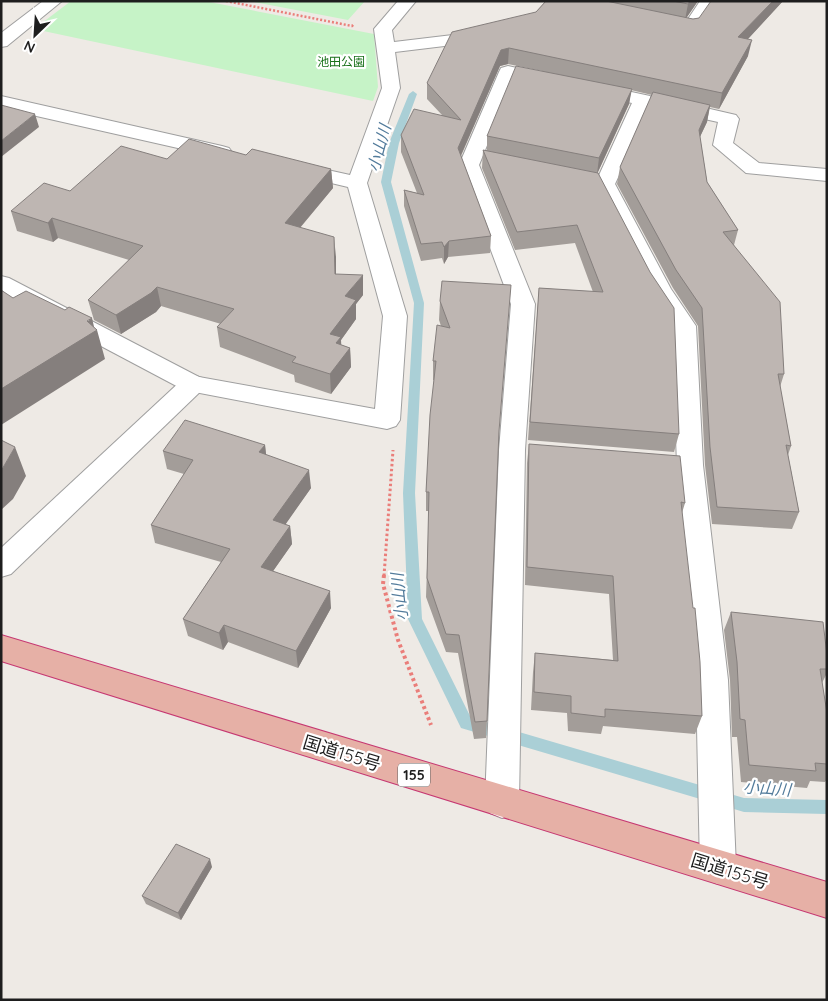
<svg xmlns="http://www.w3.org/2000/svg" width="828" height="1001" font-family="Quicksand,'Noto Sans JP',sans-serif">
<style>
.park{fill:#c6f3c7}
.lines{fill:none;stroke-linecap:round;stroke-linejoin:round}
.stream{fill:#aacfd6;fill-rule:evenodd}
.minor-casing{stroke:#9f9f9f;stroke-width:2}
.tertiary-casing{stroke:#9f9f9f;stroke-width:2}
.trunk-casing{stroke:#c63872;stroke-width:2}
.path-far2{stroke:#ea7e7a;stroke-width:2.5;stroke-dasharray:2 2;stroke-linecap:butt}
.path-far1{stroke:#ea7e7a;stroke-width:3;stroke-dasharray:2.5 2.5;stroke-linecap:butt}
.path{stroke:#ea7e7a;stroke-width:4;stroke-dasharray:3 3;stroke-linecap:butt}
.minor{fill:#fff;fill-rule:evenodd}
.tertiary{fill:#fff;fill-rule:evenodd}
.trunk{fill:#e6b0a6;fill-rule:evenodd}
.wall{fill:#a39d99}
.shaded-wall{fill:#857f7d}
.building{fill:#beb6b2;stroke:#857f7d}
.labels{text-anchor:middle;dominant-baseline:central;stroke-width:4.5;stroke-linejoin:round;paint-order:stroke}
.far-park-label{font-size:12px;fill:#187019;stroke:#fff}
.shield{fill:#fff;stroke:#626262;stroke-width:1}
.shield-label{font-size:14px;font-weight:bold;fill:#1e1e1e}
.water-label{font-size:16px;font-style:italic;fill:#527b9b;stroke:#fff}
.near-street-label{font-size:18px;fill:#1e1e1e;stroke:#fff}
</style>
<rect width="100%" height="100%" fill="#eeeae5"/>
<path class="park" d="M71,1H204L374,34L378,87L373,101L34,29Z
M249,1H365L348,20Z"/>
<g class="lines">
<path class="stream" d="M413,91L417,94L399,143L391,182L424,303L415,493L422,619L471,718L744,798L827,800V814L744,812L461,728L408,619L403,493L414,303L381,182L389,143L409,94Z"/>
<g class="minor-casing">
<path id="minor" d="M43,1H62L7,46L1,47V33Z
M398,1H416L392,30L394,42L461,34L467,35L470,39L467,43L461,44L395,52L400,88L367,183L407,316L400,420L396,426L387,429L184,390L1,293V276L9,278L199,377L375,409L383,316L348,187L289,173L286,169L289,165L296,163L350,175L382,88L374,29Z
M700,1H717L696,32C685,35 670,30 659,27L656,23L659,19L665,18L686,22Z
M508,66L557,77L559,81L557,85L550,87L514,79L479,165L535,304L525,450L519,802L514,813L502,818L490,813L485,802L499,450L511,304L459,165L499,72L501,68Z
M594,84L650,96L653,100L615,184L671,289L696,326L703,465L728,680L736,867L730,879L718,884L706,879L700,867L696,680L677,465L672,326L648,290L595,184L632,103L587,94L585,90L587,86Z
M1,96L222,146L229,148L232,152L229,156L222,158L1,108Z
M671,100L736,115L739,119L733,143L759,163L827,169V181L746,173L713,145L718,122L664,110L661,106L664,102Z"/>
</g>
<g class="tertiary-casing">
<path id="tertiary" d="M193,375L202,378L206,384L202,390L11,574L1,577V548L184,378Z"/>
</g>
<g class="trunk-casing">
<path id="trunk" d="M1,635L827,882V918L1,661Z"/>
</g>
<path class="path-far2" d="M226,1L352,26L354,24"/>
<path class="path-far1" d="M384,576L393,450"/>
<path class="path" d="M384,575L383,584L398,640L431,725"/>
<use href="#minor" class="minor"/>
<use href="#tertiary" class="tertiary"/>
<use href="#trunk" class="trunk"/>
</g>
<path class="wall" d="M546,1H698L686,18L693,19L783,1L748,39V56L719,109L710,107L707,122L700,137L707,182L738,230L734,245L784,374L780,387L791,446L788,455L799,512L792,529L712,524L705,465L698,326L673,288L617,184L620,167L652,95L631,90L629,104L598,172L679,434L674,452L528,440L539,288L593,292L575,243L515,250L482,168L483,150H487V136L542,71L508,64L500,66L461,156L491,236L490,253L448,257L444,264L442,258L421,261L404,206V190L417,193L401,152V135L442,115L427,99V83L536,12Z
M246,155L331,169L333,188L300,228L336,257V274L363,295L356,304V319L341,340V345L350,348L351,367L331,394L295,382L294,375L220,347L217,327L221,324L161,306L156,312L121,334L94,320L88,300L129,260L58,238L53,242L17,231L11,211L70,191L167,159Z
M440,301L499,432L487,721L486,738L474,739L458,653L446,652L426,597L429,511H426V492L434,380H433V361L441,326L439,320Z
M529,444L685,503L682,513L702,716L695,734L603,726L601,734L568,731L567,713L531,710L533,672L535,653L613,660L609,594L525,585L527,463Z
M265,445L266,455L311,488L285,524L290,526L292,544L273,571L331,608L298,668L228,642L223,650L188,636L183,619L221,562L155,543L151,525L184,474L167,469L163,451Z
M731,612L827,655V673L822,683L827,713V779L825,782L810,781L807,788L741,782L737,737H732L730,680L724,630Z
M212,867L181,920L146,904L142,896Z"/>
<path class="shaded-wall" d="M690,1H698L685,20L688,4Z
M773,1H783L735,53L738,37Z
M752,40L748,56L719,109L722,93Z
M509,48L508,64L500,66L457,164L458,148L501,50Z
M632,89L629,104L597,174L599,158Z
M710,105L707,122L695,147L699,130Z
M35,114L39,127L1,157V141Z
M331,169L333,188L287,243L285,223Z
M52,218L58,238L53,242L48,223Z
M334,237L336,257V293L335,274Z
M449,241L448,257L444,264V247Z
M363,275V295L356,304V319L341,340L342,357L330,334L345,296Z
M157,287L161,306L156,312L121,334L116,315Z
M92,318L95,331L97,330L105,359L1,425V389Z
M350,348L351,367L331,394L330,374Z
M265,445L267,463L259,452Z
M15,447L26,476L13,499L1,510V471Z
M309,470L311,488L276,538L273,520Z
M290,526L292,544L264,584L261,567Z
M330,591L331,608L298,668L296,651Z
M224,625L228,642L223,650L219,633Z
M210,859L212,867L181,920L178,913Z"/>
<path class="building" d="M546,1H606L693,19L699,18L711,1H773L738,37L752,40L722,93L509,48L501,50L458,148L491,236L449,241L444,247L442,242L421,244L404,190L424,195L401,135L414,109L461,120L427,83L452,32L536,12Z
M673,1H690L688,4Z
M516,66L632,89L599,158L487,136Z
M653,92L710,105L699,130L707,182L738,230L723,232L780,302L784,374H778L791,446L786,445L799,512L717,507L710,447L702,308L676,270L620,167Z
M1,105L35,114L1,141Z
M189,139L246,155L252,149L331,169L285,223L334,237L335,274L363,275L345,296L356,300L330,334L341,337L336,343L350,348L330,374L292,362L296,357L217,327L234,309L157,287L151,293L116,315L88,300L143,246L52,218L48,223L11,211L44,183L70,191L121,146L167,159Z
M483,150L598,173L650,272L674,308L679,434L530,422L539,288L603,292L577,225L517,232Z
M442,281L511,285L499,431L487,721L475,722L459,635L446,634L427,578L429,492H426L430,415L436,361H433L437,325L450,328L440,301Z
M1,290L13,298L26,291L65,310L69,307L92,318L87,321L97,330L1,389Z
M185,420L265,445L259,452L309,470L273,520L290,526L261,567L330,591L296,651L224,625L219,633L183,619L230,549L151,525L193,460L163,451Z
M1,440L15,447L1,471Z
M529,444L680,456L685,503L681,502L693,608H695L700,662L702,716L605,709V717L571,713V696L534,692L535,653L618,661L613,576L527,567Z
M731,612L823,622L827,655V669H820L827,713V764L815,763L816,771L749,765L745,720L740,719L737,662Z
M176,844L210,859L178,913L142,896Z"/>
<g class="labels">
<g class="far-park-label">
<text x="341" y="61">池田公園</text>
</g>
<rect class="shield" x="398" y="763.5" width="32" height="23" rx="4"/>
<g class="shield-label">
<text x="414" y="775">155</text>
</g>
<g class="water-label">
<text transform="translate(379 148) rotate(-75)">小山川</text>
<text transform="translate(399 597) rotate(-96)">小山川</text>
<text transform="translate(767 788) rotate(4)">小山川</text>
</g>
<g class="near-street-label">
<text transform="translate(342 753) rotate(17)">国道155号</text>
<text transform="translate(730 871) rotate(17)">国道155号</text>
</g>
</g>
<rect width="828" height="1001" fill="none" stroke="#1e1e1e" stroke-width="5"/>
<g transform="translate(35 35) rotate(205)" stroke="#ffffff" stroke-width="4" paint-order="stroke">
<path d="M0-4L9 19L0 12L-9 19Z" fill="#1e1e1e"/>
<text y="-8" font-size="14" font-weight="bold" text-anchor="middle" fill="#1e1e1e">N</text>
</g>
</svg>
